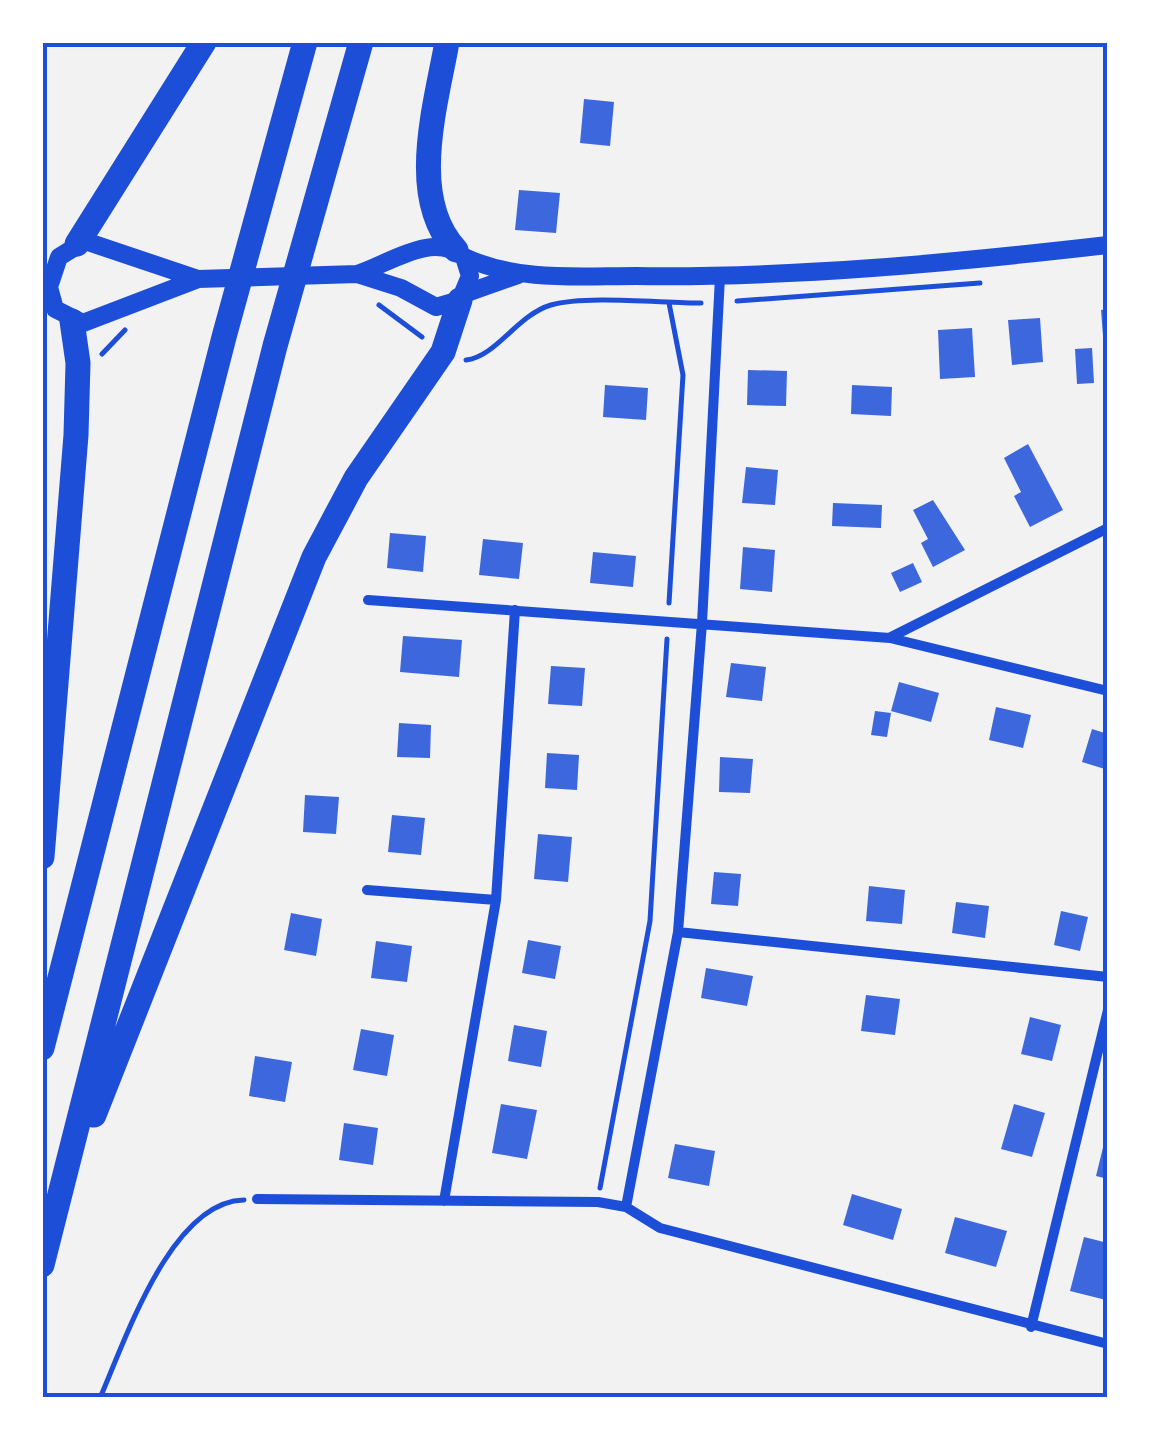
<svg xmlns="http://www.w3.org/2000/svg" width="1150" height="1440" font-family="'Open Sans',sans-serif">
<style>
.building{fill:#3d67dc}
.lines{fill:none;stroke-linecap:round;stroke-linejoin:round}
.path{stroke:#1d4ed8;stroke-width:5}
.minor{stroke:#1d4ed8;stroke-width:10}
.tertiary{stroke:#1d4ed8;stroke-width:18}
.secondary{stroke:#1d4ed8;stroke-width:18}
.motorway{stroke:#1d4ed8;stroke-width:25}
.neatline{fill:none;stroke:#1d4ed8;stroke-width:4}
</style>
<rect width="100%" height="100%" fill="#f2f2f2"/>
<path class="building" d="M584,99L614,102L610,146L580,143Z
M519,190L560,193L556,233L515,230Z
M1108,309V348L1104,349L1101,310Z
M1040,318L1043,362L1012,365L1008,320Z
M972,328L975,377L940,379L938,330Z
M1092,348L1094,383L1077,384L1075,349Z
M748,370L787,371L786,406L747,405Z
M605,385L648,388L646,420L603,417Z
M852,385L892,387L891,416L851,414Z
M1028,444L1063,510L1030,527L1014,496L1021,492L1004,458Z
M746,467L778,470L775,505L742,503Z
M933,500L965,550L933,567L921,543L928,539L913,510Z
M833,503L882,505L881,528L832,526Z
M390,533L426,536L423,572L387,568Z
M483,539L523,543L519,579L479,575Z
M743,547L775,550L772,592L740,589Z
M593,552L636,556L633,587L590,583Z
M913,563L922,582L900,592L891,573Z
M403,636L462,640L459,677L400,672Z
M731,663L766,667L762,701L726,697Z
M551,666L585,668L582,706L548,704Z
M899,682L939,693L931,722L891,711Z
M996,707L1031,715L1023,748L989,740Z
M875,711L891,713L887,737L871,735Z
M399,723L431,725L430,758L397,757Z
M1092,729L1108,734V770L1082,762Z
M547,753L579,755L577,790L545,788Z
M720,757L753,759L750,793L719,792Z
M305,795L339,797L336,834L303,832Z
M392,815L425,818L421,855L388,852Z
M538,834L572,837L568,882L534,879Z
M714,872L741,874L738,906L711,904Z
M869,886L905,890L902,924L866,921Z
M956,902L989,906L985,938L952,933Z
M1061,911L1088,917L1080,951L1054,945Z
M291,913L322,919L316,956L284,950Z
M528,940L561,946L555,979L522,973Z
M376,941L412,946L407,982L371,978Z
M706,968L753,976L747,1006L701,998Z
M866,995L900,999L895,1035L861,1031Z
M1030,1017L1061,1025L1052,1061L1021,1054Z
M514,1025L547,1031L541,1067L508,1061Z
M361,1029L394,1035L387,1076L353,1070Z
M255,1056L292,1062L285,1102L249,1096Z
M501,1104L537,1110L527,1159L492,1153Z
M1014,1104L1045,1113L1032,1157L1001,1149Z
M344,1123L378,1128L373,1165L339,1160Z
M1106,1135H1108V1179L1096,1176Z
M675,1144L715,1151L709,1186L668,1178Z
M852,1194L902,1209L893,1240L843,1225Z
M955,1217L1007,1231L996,1267L945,1253Z
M1084,1237L1108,1243L1106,1300L1070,1291Z"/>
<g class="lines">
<path class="path" d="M737,301L980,283
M669,303L683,375L669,603
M379,305L422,337
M102,354L125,330
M466,360C496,357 517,315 551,305C586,295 661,303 701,303
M600,1188L650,921L667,639
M100,1398C125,1341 171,1201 244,1200"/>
<path class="minor" d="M368,600L890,638L1108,691
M891,637L1108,528
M367,890L496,900
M678,932L1108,977
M257,1199L598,1202L626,1207L660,1228L1108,1344
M444,1201L496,900L515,610
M626,1207L678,932L702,623L720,277
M1031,1327L1108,1010"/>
<path class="tertiary" d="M464,257C519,282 578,276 636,276C794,278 951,263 1108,245
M464,294L518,275"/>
<path class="secondary" d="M198,279L85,241L59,257L49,287L55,309L83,323L198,279L357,274L401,288L436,307L460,300L470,276L464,257C432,231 391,263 357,274"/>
<path class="motorway" d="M447,42C436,105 407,198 456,250
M77,244L204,42
M42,857L76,435L78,363L72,321
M42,1048L224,337L305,42
M94,1115L314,557L356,478L443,352L460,300
M42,1265L275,346L361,42"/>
</g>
<rect width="1150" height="1440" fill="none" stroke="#ffffff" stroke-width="90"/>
<rect x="45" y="45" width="1060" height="1350" class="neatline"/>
</svg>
